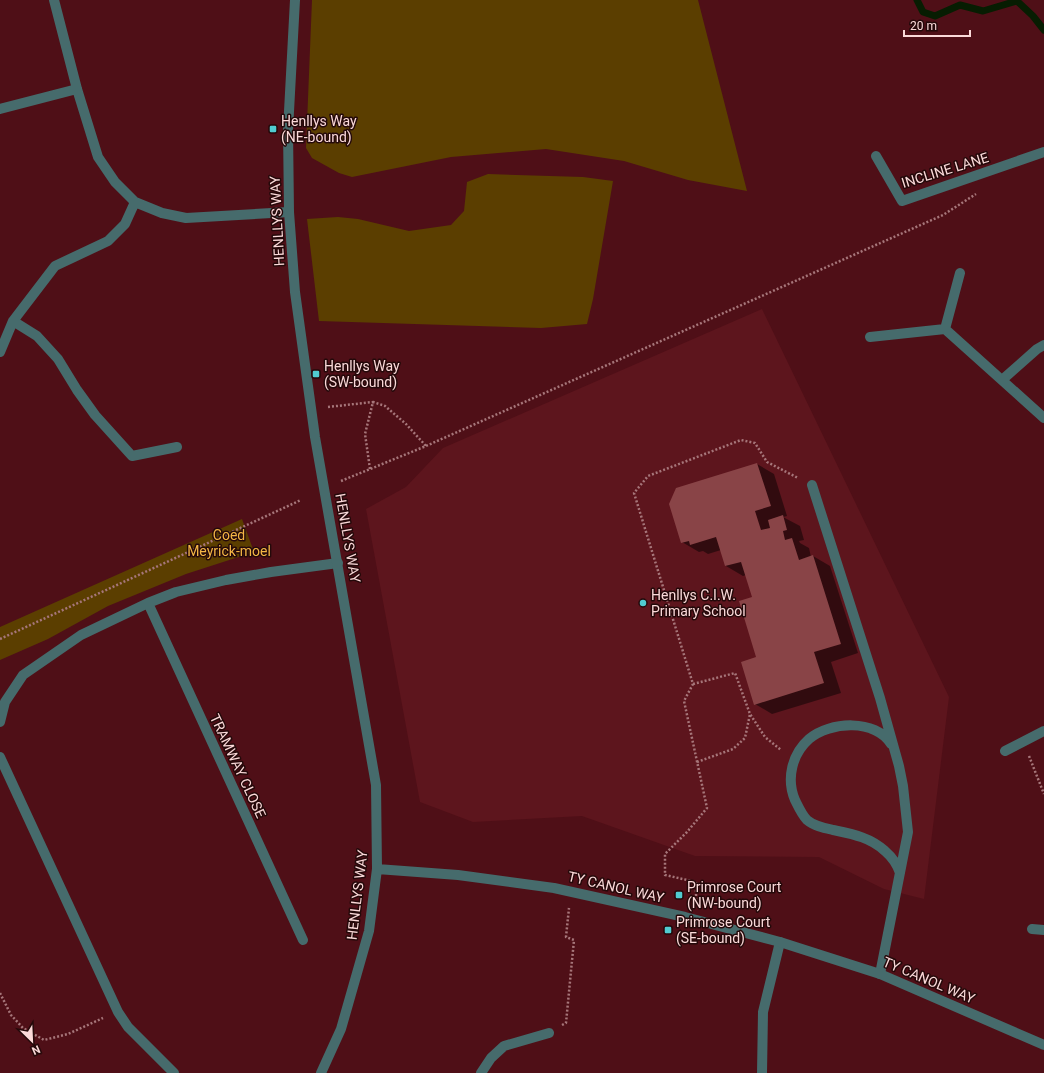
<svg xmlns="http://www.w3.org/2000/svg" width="1044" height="1073" font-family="Roboto,sans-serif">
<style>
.built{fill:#5d151d}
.green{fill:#5b3e00}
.shadow{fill:#0007}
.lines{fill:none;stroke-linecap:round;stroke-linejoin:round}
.stream{stroke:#071d02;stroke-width:7}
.building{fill:#894447}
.path{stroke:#a6767a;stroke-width:2.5;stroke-dasharray:2 2;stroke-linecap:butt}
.service{stroke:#466b6c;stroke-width:10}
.minor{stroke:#466b6c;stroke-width:10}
.tertiary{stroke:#466b6c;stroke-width:10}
.poi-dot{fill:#51ccd1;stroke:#24090a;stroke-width:1.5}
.labels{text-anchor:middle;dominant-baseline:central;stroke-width:3;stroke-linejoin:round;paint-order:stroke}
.poi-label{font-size:14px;fill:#fbd9d9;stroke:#24090a;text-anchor:start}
.street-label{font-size:14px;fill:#fbd9d9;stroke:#24090a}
.park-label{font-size:14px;fill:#f4b645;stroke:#24090a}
</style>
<rect width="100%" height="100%" fill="#4f0f17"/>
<path class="built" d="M762,309L949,697L924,899L884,889L819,857L695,856L582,816L473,822L420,802L366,509L406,487L443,448Z"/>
<path class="green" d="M312,0H698L747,191L688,180L624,161L546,149L451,157L352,177L339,173L312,158L306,148Z
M488,174L583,177L613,181L593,299L587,324L541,328L319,321L307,219L338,217L358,219L409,231L451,225L464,211L467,182Z
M242,519L254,552L186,574L108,606L48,639L0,660V627Z"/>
<path class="shadow" d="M757,464L774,474L787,516L783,517L800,526L804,540L799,541L800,543L809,548L811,557L813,556L830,566L858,653L831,662L841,693L772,714L755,704L758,658L753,597L746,575L743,576L726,566L721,550L708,554L703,551L699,552L682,542Z"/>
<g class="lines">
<path class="stream" d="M917,0L923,12L935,16L960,5L983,11L1017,1L1033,16L1044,30"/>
</g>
<path class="building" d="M757,463L771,506L755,511L761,530L770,528L768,520L783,515L787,530L783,531L785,540L792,538L799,560L813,555L841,644L814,652L824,683L754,705L741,662L756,657L739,601L752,597L741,562L725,566L716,537L690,545L689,541L681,543L669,504L676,488Z"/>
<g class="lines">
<path class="path" d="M328,407L373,402
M370,469L365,434L373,402L385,406L406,424L426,446
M341,481L426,446L943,215L976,194
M0,639L301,500
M693,684L735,673L750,714
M1029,756L1044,794
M697,762L733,749L745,738L750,714L765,737L781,750
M696,904V882L665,875V854L687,832L707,808L684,701L693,684L634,493L648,476L741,440L755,443L767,462L798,478
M0,993L11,1015L23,1028L44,1040L68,1034L103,1018
M562,1025L566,1023L574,940L566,937L569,908"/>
<path class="service" d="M812,485L880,698L899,766L903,786L908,832L880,974
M891,744C876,719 830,721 809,739C792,754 786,779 795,800C798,806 802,815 807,820C814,826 824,828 833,830C852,834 870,837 885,851C892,857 897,864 900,873"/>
<path class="minor" d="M54,0L77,89L98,157L115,182L135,202L162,213L186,218L289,212
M0,109L77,89
M876,156L902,201L1044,152
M960,273L945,329L1044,418
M13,321L37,336L58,359L77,390L95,415L132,456L177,447
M870,337L945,329
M0,352L13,321L55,266L108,241L125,224L135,202
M1002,380L1037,349L1044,345
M148,603L303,940
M0,722L5,702L23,675L81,635L148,603L176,592L226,580L271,572L338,563
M1005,751L1044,731
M0,757L118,1012L128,1027L174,1073
M1032,929L1044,930
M481,1073L491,1058L504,1046L549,1033
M762,1073L763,1012L780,942"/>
<path class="tertiary" d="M295,0L288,130L289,212L295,292L315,437L376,785L377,869L369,931L341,1029L321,1073
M377,869L458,875L554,888L685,917L780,942L880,974L1044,1045"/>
</g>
<g class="poi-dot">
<rect x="269" y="125" width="8" height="8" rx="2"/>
<rect x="312" y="370" width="8" height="8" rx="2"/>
<circle cx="643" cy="603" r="4"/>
<rect x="675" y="891" width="8" height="8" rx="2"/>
<rect x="664" y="926" width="8" height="8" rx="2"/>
</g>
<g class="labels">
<g class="poi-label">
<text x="281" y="121">Henllys Way<tspan x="281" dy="16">(NE-bound)</tspan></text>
<text x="324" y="366">Henllys Way<tspan x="324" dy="16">(SW-bound)</tspan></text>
<text x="651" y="595">Henllys C.I.W.<tspan x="651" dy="16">Primary School</tspan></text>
<text x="687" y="887">Primrose Court<tspan x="687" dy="16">(NW-bound)</tspan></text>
<text x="676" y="922">Primrose Court<tspan x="676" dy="16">(SE-bound)</tspan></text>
</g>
<g class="street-label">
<text transform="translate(945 170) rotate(-17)">INCLINE LANE</text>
<text transform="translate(277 221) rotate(-93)">HENLLYS WAY</text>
<text transform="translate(348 538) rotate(80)">HENLLYS WAY</text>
<text transform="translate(238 766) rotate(65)">TRAMWAY CLOSE</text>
<text transform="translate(616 887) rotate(13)">TY CANOL WAY</text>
<text transform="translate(357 895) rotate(-83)">HENLLYS WAY</text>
<text transform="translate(929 980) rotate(23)">TY CANOL WAY</text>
</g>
<g class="park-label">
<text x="229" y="535">Coed<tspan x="229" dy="16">Meyrick-moel</tspan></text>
</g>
</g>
<g transform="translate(32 1041) rotate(156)" stroke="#24090a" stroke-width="3" paint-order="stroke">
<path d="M0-3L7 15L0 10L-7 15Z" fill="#fbd9d9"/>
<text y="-6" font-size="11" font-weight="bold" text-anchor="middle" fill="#fbd9d9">N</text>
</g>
<path d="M904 30v6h66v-6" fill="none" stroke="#fbd9d9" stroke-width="2"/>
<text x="910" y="30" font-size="12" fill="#fbd9d9" stroke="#24090a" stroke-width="3" paint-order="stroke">20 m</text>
</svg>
